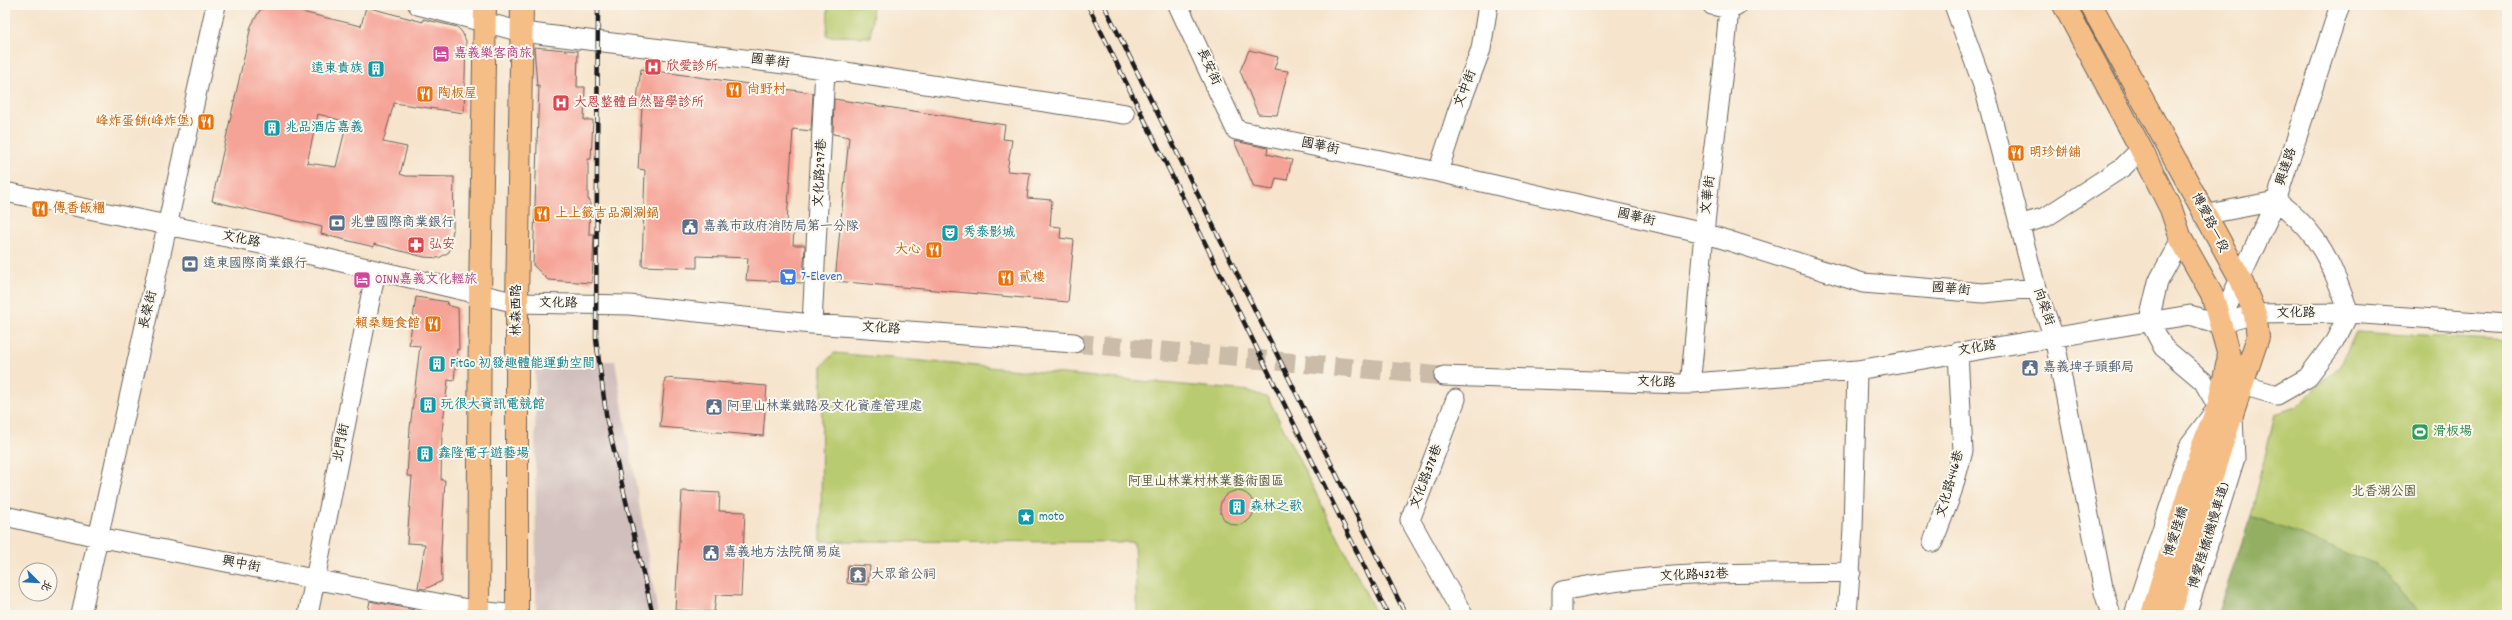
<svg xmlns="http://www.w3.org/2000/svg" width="2512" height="620" font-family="Dekko,'LXGW WenKai TC',sans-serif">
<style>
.industrial{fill:#d1bfbd}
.green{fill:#b9cb6f;stroke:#6a7446}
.forest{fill:#92af62;stroke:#57663f}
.building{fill:#f6a397;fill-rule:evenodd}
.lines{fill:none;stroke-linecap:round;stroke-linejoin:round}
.minor-tunnel{stroke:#cabca9;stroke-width:19;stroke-dasharray:19 10;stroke-linecap:butt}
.minor-casing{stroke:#68625a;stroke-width:21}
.major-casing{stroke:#68625a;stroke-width:24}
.minor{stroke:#fff;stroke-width:19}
.major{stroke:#f6be87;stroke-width:22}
.rail-casing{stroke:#1c1c1c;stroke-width:4.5}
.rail{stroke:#fbf7ec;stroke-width:3;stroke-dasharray:9;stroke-linecap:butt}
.labels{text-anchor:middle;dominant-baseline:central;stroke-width:4;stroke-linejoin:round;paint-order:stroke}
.hotel-label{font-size:13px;fill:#b23c85;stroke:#fbf7ec;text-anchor:start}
.street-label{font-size:13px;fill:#1c1c1c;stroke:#fbf7ec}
.health-label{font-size:13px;fill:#be3a42;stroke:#fbf7ec;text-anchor:start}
.culture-label{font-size:13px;fill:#0d838f;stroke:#fbf7ec;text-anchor:start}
.food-label{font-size:13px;fill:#c56008;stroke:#fbf7ec;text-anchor:start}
.service-label{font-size:13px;fill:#4e5e75;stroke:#fbf7ec;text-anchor:start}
.shop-label{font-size:13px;fill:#366cbe;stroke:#fbf7ec;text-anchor:start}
.leisure-label{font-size:13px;fill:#27864d;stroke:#fbf7ec;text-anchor:start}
.park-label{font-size:13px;fill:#535939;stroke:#fbf7ec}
.worship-label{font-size:13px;fill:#5b616d;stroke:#fbf7ec;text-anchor:start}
</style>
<rect width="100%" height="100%" fill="#fbf7ec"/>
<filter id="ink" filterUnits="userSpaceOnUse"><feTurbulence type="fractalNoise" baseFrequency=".025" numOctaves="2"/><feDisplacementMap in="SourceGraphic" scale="8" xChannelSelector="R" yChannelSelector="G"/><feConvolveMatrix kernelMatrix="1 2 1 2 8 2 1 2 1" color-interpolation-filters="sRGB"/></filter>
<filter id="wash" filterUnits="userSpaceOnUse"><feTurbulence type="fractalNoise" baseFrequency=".012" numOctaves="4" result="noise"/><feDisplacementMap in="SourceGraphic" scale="16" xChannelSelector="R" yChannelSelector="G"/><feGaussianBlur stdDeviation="0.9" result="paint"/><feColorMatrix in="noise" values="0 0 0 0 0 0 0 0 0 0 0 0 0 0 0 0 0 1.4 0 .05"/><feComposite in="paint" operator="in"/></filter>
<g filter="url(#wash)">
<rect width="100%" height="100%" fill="#f6e4cc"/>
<path class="industrial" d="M615,361L658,615H536L535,362Z"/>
<path class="green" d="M828,5H873L871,37L827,36Z
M2356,332L2507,341V615H2218L2251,516L2275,414L2296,407L2341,365Z
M834,353L1249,391L1268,398L1377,615H1137L1134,542L821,541L822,366Z"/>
<path class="forest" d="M2251,516L2376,564L2422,615H2217Z"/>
<g id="blocks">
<path class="building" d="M272,5L361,26L366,7L423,22V19L457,27L462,32L466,41L464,113L394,103L383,142L407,147L400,174L406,176L454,177L453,230L449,252L439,258L424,257L374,244V247L321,234L322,227L212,201L251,26L260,10ZM318,114L347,122L336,167L307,163Z
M534,47L578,51L577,87H585L584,120H593L591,159H588V200H590L589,234H594L592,283L548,280L533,265L539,85L537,86Z
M1249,50L1278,57L1274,69L1288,71L1277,115L1258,114L1240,71Z
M641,69L813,93L811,131L793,129L787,223L794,224L793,245H805L803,283L746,280L748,258L697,256V268L642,266L645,170L638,169L642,108L636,107Z
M834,99L1005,125L1003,139L1012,140L1007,171L1030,173L1027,198L1052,200L1050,226L1061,227L1060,238L1074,240L1068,302L835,281L849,137L833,134Z
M1234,141L1268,148L1267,154L1292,160L1287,180L1276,178L1273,190L1254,187Z
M416,297L448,302L447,305L458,308L459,350L457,349L454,381L448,380L442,431L441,480H445L441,550L442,581L425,589L418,588L425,544L407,543L412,476H407L410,428L420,346L409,345Z
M665,378L767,386L763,436L660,427Z
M1220 508a17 17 0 1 1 34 0a17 17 0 1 1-34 0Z
M682,491L720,493L719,511L745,512L741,596L716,595L714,612L675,610Z
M848,565L870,566L868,585L847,583Z
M370,601L414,610L413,615H367Z"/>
</g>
</g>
<g filter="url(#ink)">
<use href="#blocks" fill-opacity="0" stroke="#68625a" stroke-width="1"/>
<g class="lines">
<path class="minor-tunnel" d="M1074,343L1444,376"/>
<g class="minor-casing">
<path id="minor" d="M418,5L522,32L825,69L1125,114
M1178,5L1236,130L1438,172L1704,233L1863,283L1983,293L2036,288
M1712,5L1729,9L1737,5
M1954,5L1985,91L2036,288L2054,337L2104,592L2111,615
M1438,172L1457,113L1481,49L1488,5
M5,192L290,250L517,303L629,305L812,324L1074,343
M2203,215L2276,201C2320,232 2332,265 2349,313L2335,341L2307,378L2277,395L2242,385
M2019,225L2046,217L2123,167L2141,149
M812,324L825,69
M2219,324L2276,201L2340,5
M1444,376L1681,384L1857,370L2190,315L2219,324L2255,314L2349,313L2507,324
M1690,384C1696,334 1699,284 1704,234C1711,157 1724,82 1729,5
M1456,399L1410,520L1463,615
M5,516L98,537L478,611L517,615
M1933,542L1951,495L1963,451L1958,352
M81,615L216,5
M308,615L376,270
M1562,615V591C1656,570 1755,574 1851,572
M1847,615L1853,529L1857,370
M2134,615L2190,444L2218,407L2203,381L2163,347L2149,320L2158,282L2181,239
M2186,615L2235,458L2233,418"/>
</g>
<g class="major-casing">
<path id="major" d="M2064,5L2141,149L2171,209L2181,239L2212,294L2229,356L2218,407L2202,448L2152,615
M2091,5L2241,280L2255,314L2258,337L2219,453L2170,615
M478,615L480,296L485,5
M517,615V303L522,5"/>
</g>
<use href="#minor" class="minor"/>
<use href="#major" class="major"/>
<g class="rail-casing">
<path id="rail" d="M598,5L596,339L607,421L653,615
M1088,5L1388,615
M1104,5L1406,615"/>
</g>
<use href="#rail" class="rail"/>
</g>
</g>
<defs>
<g id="hotel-square" transform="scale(0.9)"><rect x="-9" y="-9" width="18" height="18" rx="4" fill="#d1479c" stroke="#fbf7ec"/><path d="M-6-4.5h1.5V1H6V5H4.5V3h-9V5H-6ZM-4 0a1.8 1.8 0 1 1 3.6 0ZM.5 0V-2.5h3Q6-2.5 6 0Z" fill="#fff"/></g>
<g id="hospital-square" transform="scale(0.9)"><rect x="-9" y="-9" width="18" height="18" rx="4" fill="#e0444e" stroke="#fbf7ec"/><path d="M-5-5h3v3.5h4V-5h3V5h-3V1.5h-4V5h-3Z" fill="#fff"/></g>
<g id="building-square" transform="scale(0.9)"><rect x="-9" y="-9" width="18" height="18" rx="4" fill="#0f9aa8" stroke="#fbf7ec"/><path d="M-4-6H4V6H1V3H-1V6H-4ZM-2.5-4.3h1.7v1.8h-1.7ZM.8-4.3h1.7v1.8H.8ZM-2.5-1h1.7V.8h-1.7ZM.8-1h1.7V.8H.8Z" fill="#fff"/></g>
<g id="restaurant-square" transform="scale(0.9)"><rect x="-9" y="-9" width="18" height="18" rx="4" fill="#e8710a" stroke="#fbf7ec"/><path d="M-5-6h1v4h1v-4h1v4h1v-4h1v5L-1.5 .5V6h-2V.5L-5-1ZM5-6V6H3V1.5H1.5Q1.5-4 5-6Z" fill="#fff"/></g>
<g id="bank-square" transform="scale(0.9)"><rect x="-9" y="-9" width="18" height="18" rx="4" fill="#5c6f8a" stroke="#fbf7ec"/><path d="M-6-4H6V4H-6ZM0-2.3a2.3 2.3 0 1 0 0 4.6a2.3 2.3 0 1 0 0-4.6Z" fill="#fff"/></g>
<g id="civic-square" transform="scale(0.9)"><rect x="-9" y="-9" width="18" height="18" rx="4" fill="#5c6f8a" stroke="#fbf7ec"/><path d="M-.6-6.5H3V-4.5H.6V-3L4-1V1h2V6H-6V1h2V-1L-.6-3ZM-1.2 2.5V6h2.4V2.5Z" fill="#fff"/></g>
<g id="theatre-square" transform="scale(0.9)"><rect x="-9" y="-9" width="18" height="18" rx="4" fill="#0f9aa8" stroke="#fbf7ec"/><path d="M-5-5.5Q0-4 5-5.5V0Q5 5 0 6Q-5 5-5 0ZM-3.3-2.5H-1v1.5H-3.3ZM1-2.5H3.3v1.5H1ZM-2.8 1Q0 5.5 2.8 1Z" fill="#fff"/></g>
<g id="pharmacy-square" transform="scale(0.9)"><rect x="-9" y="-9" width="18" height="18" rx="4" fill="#e0444e" stroke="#fbf7ec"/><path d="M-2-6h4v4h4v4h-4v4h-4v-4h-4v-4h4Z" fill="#fff"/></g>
<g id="supermarket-square" transform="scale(0.9)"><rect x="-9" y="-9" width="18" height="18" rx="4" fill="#3f7fe0" stroke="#fbf7ec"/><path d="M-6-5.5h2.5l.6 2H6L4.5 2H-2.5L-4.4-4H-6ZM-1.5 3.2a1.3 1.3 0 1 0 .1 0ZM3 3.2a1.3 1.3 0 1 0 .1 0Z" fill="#fff"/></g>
<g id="stadium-square" transform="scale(0.9)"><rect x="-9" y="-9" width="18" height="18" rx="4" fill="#2e9e5b" stroke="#fbf7ec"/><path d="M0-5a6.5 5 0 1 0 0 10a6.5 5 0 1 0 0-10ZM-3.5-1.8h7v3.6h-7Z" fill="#fff"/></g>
<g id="sight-square" transform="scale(0.9)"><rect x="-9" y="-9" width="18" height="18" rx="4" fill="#0f9aa8" stroke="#fbf7ec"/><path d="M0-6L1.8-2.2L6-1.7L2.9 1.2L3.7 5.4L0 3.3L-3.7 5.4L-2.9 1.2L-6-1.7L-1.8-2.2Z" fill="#fff"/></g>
<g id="temple-square" transform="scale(0.9)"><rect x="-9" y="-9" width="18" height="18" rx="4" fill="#6b7280" stroke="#fbf7ec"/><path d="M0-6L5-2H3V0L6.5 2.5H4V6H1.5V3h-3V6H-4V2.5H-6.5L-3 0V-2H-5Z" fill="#fff"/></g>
</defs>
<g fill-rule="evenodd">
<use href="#hotel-square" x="441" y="54"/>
<use href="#hospital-square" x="653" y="67"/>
<use href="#building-square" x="376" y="69"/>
<use href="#restaurant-square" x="734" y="90"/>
<use href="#restaurant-square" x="425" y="94"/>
<use href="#hospital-square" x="561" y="103"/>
<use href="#restaurant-square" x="206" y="122"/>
<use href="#building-square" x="272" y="128"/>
<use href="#restaurant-square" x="2016" y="153"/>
<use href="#restaurant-square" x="40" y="209"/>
<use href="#restaurant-square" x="542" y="214"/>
<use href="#bank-square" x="337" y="223"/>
<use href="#civic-square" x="690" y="227"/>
<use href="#theatre-square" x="950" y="233"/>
<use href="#pharmacy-square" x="416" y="245"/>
<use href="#restaurant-square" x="934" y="250"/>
<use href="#bank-square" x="190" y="264"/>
<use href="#supermarket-square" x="788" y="277"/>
<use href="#restaurant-square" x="1006" y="278"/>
<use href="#hotel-square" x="362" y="280"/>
<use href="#restaurant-square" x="433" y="324"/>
<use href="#building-square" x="437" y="364"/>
<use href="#civic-square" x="2030" y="368"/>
<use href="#building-square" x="428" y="405"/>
<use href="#civic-square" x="714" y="407"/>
<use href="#stadium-square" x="2420" y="432"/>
<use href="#building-square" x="425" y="454"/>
<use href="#building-square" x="1237" y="507"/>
<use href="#sight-square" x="1026" y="517"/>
<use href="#civic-square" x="711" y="553"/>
<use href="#temple-square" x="858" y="575"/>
</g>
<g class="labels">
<g class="hotel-label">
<text x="454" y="54">嘉義樂客商旅</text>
<text x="375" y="280">OINN嘉義文化輕旅</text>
</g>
<g class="street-label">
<text transform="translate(770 62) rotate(7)">國華街</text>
<text transform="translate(1208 67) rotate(65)">長安街</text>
<text transform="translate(1466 89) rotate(-69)">文中街</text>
<text transform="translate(1320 147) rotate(12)">國華街</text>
<text transform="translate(2287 167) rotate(-72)">興達路</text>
<text transform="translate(821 173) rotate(-87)">文化路297巷</text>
<text transform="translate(1709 195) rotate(-83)">文華街</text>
<text transform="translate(1636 218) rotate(13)">國華街</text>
<text transform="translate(2209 223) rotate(63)">博愛路一段</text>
<text transform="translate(241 240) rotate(12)">文化路</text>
<text transform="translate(1951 290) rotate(5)">國華街</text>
<text transform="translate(558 304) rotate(1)">文化路</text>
<text transform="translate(2043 307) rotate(71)">向榮街</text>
<text transform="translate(149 310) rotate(-77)">長榮街</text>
<text transform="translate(517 310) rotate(-90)">林森西路</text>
<text transform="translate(2296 314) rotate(-1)">文化路</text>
<text transform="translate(881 329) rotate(4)">文化路</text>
<text transform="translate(1977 349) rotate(-9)">文化路</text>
<text transform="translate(1656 383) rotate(2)">文化路</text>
<text transform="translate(342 443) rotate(-79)">北門街</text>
<text transform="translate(1427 477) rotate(-69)">文化路378巷</text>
<text transform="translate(1951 484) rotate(-74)">文化路446巷</text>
<text transform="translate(2177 532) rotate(-73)">博愛陸橋</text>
<text transform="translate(2210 536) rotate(-73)">博愛陸橋(機慢車道)</text>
<text transform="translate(241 565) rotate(11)">興中街</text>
<text transform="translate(1694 576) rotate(-2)">文化路432巷</text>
</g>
<g class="health-label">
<text x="666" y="67">欣愛診所</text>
<text x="574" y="103">大恩整體自然醫學診所</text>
<text x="429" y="245">弘安</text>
</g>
<g class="culture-label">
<text x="363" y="69" text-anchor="end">遠東貴族</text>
<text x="285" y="128">兆品酒店嘉義</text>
<text x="963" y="233">秀泰影城</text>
<text x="450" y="364">FitGo 初發趣體能運動空間</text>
<text x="441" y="405">玩很大資訊電競館</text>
<text x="438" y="454">鑫隆電子遊藝場</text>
<text x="1250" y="507">森林之歌</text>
<text x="1039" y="517">moto</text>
</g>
<g class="food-label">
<text x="747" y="90">尚野村</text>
<text x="438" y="94">陶板屋</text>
<text x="193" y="122" text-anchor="end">峰炸蛋餅(峰炸堡)</text>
<text x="2029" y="153">明珍餅舖</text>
<text x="53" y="209">傳香飯糰</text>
<text x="555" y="214">上上籤吉品涮涮鍋</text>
<text x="921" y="250" text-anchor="end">大心</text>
<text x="1019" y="278">貳樓</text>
<text x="420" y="324" text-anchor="end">賴桑麵食館</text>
</g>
<g class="service-label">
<text x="350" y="223">兆豐國際商業銀行</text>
<text x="703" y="227">嘉義市政府消防局第一分隊</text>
<text x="203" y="264">遠東國際商業銀行</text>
<text x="2043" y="368">嘉義埤子頭郵局</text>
<text x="727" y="407">阿里山林業鐵路及文化資產管理處</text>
<text x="724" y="553">嘉義地方法院簡易庭</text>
</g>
<g class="shop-label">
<text x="801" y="277">7-Eleven</text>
</g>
<g class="leisure-label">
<text x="2433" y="432">滑板場</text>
</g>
<g class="park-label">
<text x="1206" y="482">阿里山林業村林業藝術園區</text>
<text x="2384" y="492">北香湖公園</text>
</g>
<g class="worship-label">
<text x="871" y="575">大眾爺公祠</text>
</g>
</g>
<rect width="2512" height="620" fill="none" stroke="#fbf7ec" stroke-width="20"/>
<g transform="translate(38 582) rotate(114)"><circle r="19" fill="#fbf7ec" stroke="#a29f99"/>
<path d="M0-3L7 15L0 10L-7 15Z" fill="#1f6fb2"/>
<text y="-6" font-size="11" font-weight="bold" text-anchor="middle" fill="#1c1c1c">北</text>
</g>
</svg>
